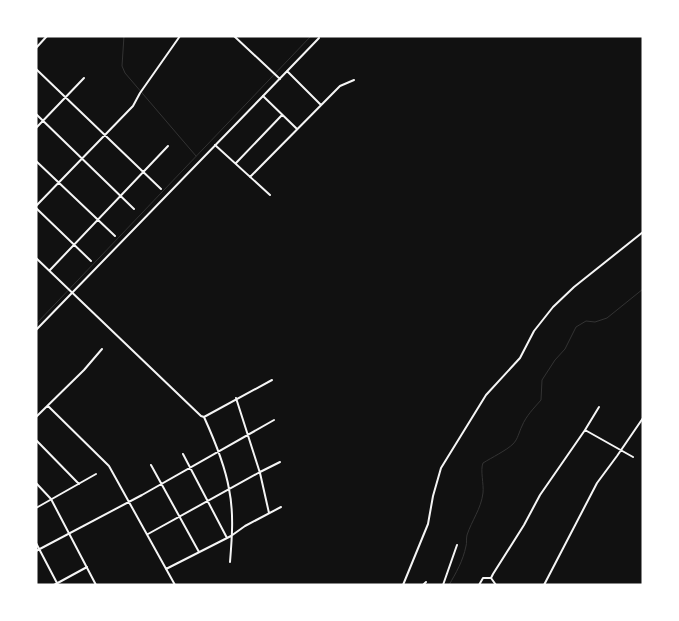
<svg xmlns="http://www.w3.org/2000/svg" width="679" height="621" font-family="Barlow,sans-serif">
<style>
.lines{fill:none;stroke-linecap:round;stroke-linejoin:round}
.stream{stroke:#333;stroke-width:1}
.minor{stroke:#f5f5f5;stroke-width:2}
.tertiary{stroke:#f5f5f5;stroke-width:2}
</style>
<rect width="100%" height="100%" fill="#111"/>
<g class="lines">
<path class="stream" d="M124,36L122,66L125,73L196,156
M36,324L311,36
M449,585C456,573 463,561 466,546C467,543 466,539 467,535C472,520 481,509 483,493C484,484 480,470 483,463C491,458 507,450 513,444C518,439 519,432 522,426C526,416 534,408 541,400L542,380L555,360L565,349L576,327L586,321L595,322L607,318L643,289"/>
<path class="minor" d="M234,36L280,79
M36,48L47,36
M36,69L161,189
M287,71L321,105
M36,114L134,209
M36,128L84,78
M297,129L263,96L319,38
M215,145L270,195
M36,161L115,236
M236,163L282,115
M250,177L340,86L354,80
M36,206L133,106L140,93L180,36
M36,208L91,261
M36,258L201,416L204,417L272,380
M50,270L168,146
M236,398L260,473L269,513
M48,406L109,466L175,585
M36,417L84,370L102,349
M204,417C214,439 225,465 229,489C234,513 232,538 230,562
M585,430L599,407
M36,440L79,484
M183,454L227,538
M151,465L199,552
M36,508L96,474
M148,534L260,472L280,462
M36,543L58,585
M36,551L142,495L274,420
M166,569L231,536L245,526L281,507
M54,585L87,567
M403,585L428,524L433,496L441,468L486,395L520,358L534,331L553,307L574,287L643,232
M423,585L426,582
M443,585L457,545
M479,585L483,578H490
M496,585L491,578L493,574L524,525L540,495L585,430L633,457
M544,585L597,483L617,456L643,418"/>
<path class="tertiary" d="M36,330L263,96
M36,483L51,499L96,585"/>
</g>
<rect width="679" height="621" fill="none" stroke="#ffffff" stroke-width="75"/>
</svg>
